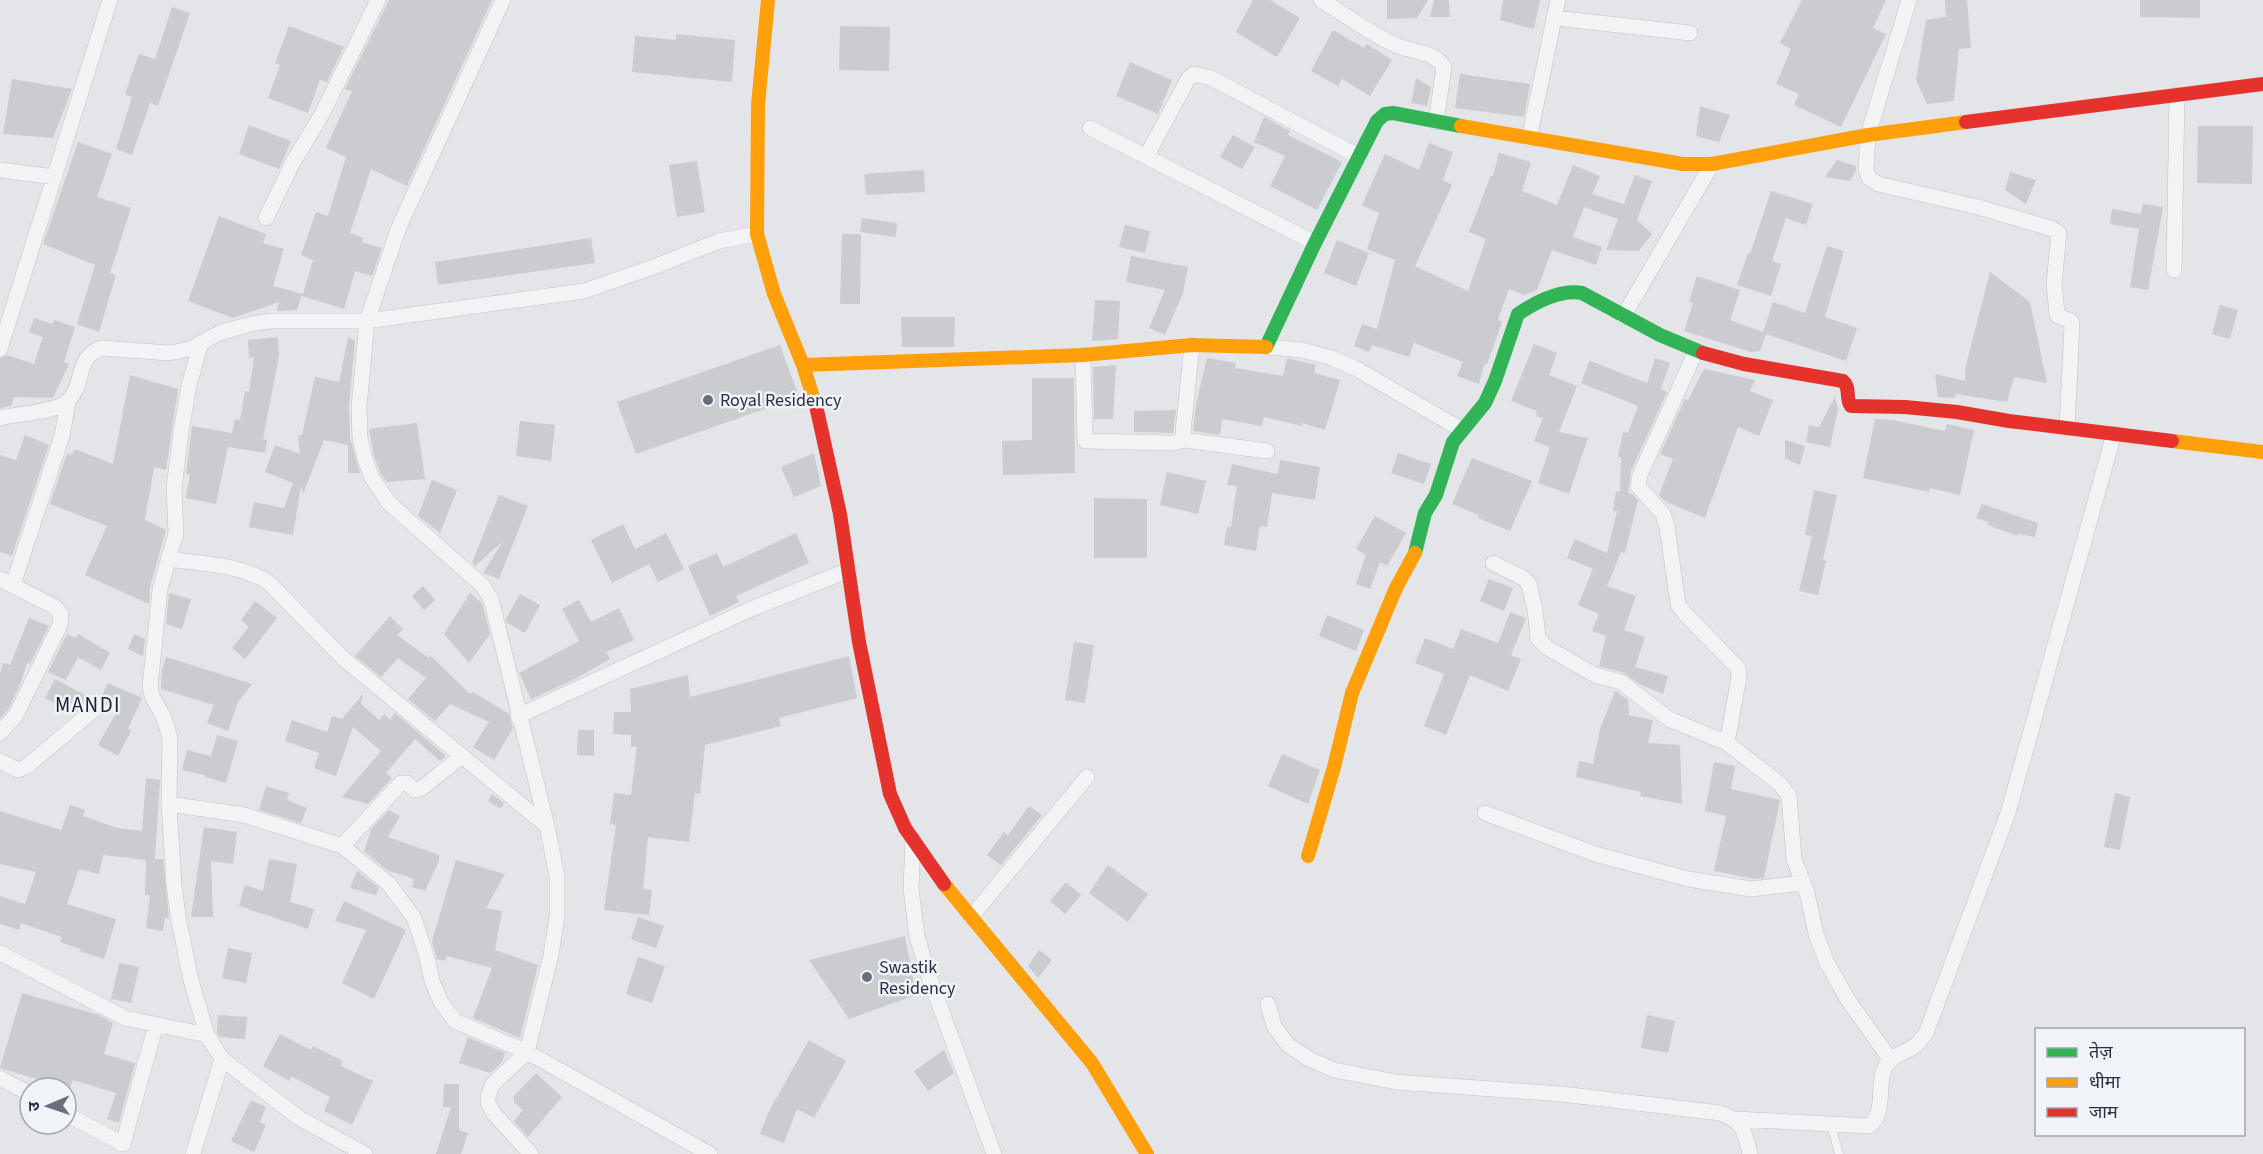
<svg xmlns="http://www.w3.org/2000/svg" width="2263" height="1154" font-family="'Source Sans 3','Noto Sans Devanagari',sans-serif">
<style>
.building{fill:#caccd0}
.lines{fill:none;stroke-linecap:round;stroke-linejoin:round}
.lane-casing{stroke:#c0c2c6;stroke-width:9}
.street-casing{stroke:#c0c2c6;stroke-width:16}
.lane{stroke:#f2f3f4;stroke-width:8}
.street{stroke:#f2f3f4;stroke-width:15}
.fast{stroke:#30b455;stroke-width:14}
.slow{stroke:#ff9f0a;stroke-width:14}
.jam{stroke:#e5322d;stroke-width:14}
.poi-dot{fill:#696f7d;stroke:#f0f3f8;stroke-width:2}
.labels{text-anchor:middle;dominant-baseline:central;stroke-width:5;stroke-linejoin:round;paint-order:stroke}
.poi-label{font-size:18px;fill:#273044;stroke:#f0f3f8;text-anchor:start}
.quarter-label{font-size:21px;letter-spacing:1.5px;fill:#192134;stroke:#f0f3f8}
</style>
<rect width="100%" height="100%" fill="#e3e5e8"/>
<path class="building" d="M389,0H492L407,186L371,169L350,233L363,238L362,242L382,248L372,276L355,271L344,309L302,296V294L297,310L277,311L279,302L233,318L188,301L219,216L266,234L263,243L284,249L273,286L303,294L313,260L301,255L316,212L328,216L346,157L326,148L352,91L345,89Z
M1253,0H1270L1300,18L1277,57L1236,32Z
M1387,0H1428L1417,18L1387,19Z
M1434,0H1449L1450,17H1430Z
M1503,0H1540L1534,29L1500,20Z
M1802,0H1886L1873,28L1886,34L1841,127L1794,105L1799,94L1776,84L1791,49L1780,43Z
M1945,0H1967L1971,48L1959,49L1954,101L1927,104L1916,80L1926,20L1946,17Z
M2140,0H2200V18L2140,17Z
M172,7L190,13L158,106L150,103L132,155L116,149L132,97L125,94L139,54L155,59Z
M289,26L344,47L327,82L320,80L308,113L268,98L280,65L275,63Z
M840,26L890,27L889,71L839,70Z
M1333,30L1364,48L1367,44L1392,60L1370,96L1342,79L1338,86L1311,71Z
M676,34L735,40L732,82L632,72L635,36L676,40Z
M1130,62L1172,80L1158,114L1116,96Z
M1460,74L1530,84L1524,117L1455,108Z
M1416,78L1431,87L1427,106L1411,103Z
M12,79L72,89L53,138L3,134Z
M1700,106L1730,115L1719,142L1696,136Z
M1264,117L1290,131L1288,135L1342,162L1317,210L1270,186L1285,156L1254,142Z
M249,125L291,141L279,169L239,154Z
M2198,126H2253L2252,184L2197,183Z
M1233,135L1255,147L1242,169L1220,157Z
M78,142L112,154L97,197L131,208L110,273L116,275L99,332L77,324L95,265L43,244Z
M1429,143L1453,152L1443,180L1452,185L1415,266L1468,291L1486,239L1469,232L1491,175L1493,176L1499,153L1531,162L1522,191L1557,205L1573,165L1600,176L1592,194L1624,204L1635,175L1652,181L1637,220L1652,234L1639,251L1606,250L1618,219L1584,207L1573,237L1602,247L1596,265L1552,250L1537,290L1524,295L1509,289L1498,319L1502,322L1487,364L1484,365L1479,384L1457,376L1463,362L1414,343L1409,357L1372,345L1369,352L1354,346L1362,324L1377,329L1395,260L1367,249L1379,213L1362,205L1385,154L1419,170Z
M1837,160L1856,166V171L1850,181L1825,177Z
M697,161L705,212L677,217L669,165Z
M924,170L925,192L866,195L864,174Z
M2010,172L2036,180L2026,204L2005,190Z
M1771,191L1813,204L1806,225L1786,218L1772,261L1781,264L1771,296L1737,285L1748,253L1750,254Z
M2143,204L2163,207L2148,290L2130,287L2139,229L2110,224L2112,209L2141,214Z
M862,218L897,223L896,237L860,232Z
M1125,225L1150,231L1145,253L1119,247Z
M842,234H861L860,304H840Z
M591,238L595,263L438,285L435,262Z
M1337,240L1369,253L1356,286L1324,273Z
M1827,246L1844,251L1825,317L1857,328L1846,361L1766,334L1760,351L1751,352L1684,331L1693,303L1689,301L1697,276L1740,290L1730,320L1763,332L1773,302L1805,313Z
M1131,256L1188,267L1183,293L1165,335L1149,328L1165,290L1126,282Z
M1990,272L2030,302L2047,383L2014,377L2007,402L1956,394L1955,398L1938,397L1935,374L1965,381V369Z
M1095,300L1120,301L1118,339L1092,341Z
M2220,305L2238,310L2230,339L2212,334Z
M901,317H955L954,347H902Z
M34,318L53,324L54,320L75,327L64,362L69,364L53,398L14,397L11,406L0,408V358L7,355L34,364L43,337L29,332Z
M278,337L279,356L263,439L267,440L265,453L228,447L216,504L186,498L190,474H186L192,426L232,433L235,419L240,420L245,391L249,392L254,357L249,358L248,340Z
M348,337L355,341L349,406L350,438L360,473H348V445L324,440L303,494L301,486L293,535L249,527L254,502L284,508L293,483L265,472L275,445L300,454L298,436L302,435L315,377L339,382Z
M1534,344L1557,353L1549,375L1577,386L1559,432L1588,438L1569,494L1538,483L1550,447L1534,441L1543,418L1536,416L1537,411L1511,401Z
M780,345L799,397L636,454L617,402Z
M1207,358L1236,363L1235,368L1283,376L1287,358L1316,365L1314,373L1340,380L1325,430L1302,423V426L1264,417L1262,426L1222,419L1220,435L1193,431L1196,404Z
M1655,358L1670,363L1661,389L1667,392L1631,471L1628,493L1632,494L1638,500L1625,553L1621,552L1607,586L1636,596L1624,630L1645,637L1635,667L1668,676L1663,694L1639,684L1624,673L1599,666L1606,636L1592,631L1599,614L1578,605L1593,569L1567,558L1575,539L1607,553L1617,511H1613L1616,491L1620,492L1621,457H1618L1623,432L1628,433L1638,406L1581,383L1589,362L1590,361L1647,383Z
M1116,365L1113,419H1094L1093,367Z
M1704,369L1755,380L1750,391L1773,400L1759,436L1738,427L1705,518L1666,502L1659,495L1673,459L1660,454L1685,399L1688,400Z
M130,375L178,389L166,470L154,467L145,520L166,530L150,587L149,604L85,575L107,526L50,504L67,453L72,455L75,449L113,464Z
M1032,378H1074L1075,473L1003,475L1002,441L1032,440Z
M1835,397L1838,409L1830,447L1806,442L1809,425L1819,427Z
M1176,410L1173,433L1134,432V411Z
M1875,419L1892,420L1945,431L1947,424L1974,430L1960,495L1930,488L1929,492L1863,478Z
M520,421L555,425L551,461L516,456Z
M417,423L425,479L387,482L381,474L374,456L369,429Z
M25,435L49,445L12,556L0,552V455L16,460Z
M1785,440L1805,446L1800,465L1785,458Z
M814,453L821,486L794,497L781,467Z
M1398,453L1431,464L1424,484L1391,473Z
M1472,458L1532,481L1510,531L1478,518L1479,515L1452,504Z
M1280,460L1320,467L1315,500L1272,493L1267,527L1260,526L1256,551L1224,545L1227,527H1231L1237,486L1227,485L1232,464L1278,474Z
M1167,472L1206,481L1198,514L1160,505Z
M432,480L457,490L440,533L418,516Z
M1814,490L1837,495L1823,560L1826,561L1818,595L1799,591L1812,536L1805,535Z
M499,495L528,506L499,579L483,573L503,541L475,566L472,563Z
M1094,498L1147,499V558H1094Z
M1982,504L2038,523L2035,537L2018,534V536L1987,525L1988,522L1976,518Z
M1375,516L1406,533L1387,566L1380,562L1370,589L1356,584L1366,555L1356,549Z
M623,524L635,549L666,533L684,569L658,582L649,564L612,583L591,540Z
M796,533L809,563L736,596L739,602L710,616L688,566L717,553L723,567Z
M1489,579L1513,588L1504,611L1480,601Z
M423,586L435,600L424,610L412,596Z
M169,593L191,599L182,629L166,624Z
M470,593L482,603L490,634L469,663L444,634Z
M520,594L540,605L525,633L507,623L506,619Z
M579,600L591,622L619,608L634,640L606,652L610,659L573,680L531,699L519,673L579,641L562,609Z
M255,601L277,618L245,659L232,648L249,627L241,620Z
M1510,612L1526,618L1511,655L1521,659L1508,691L1470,675L1446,735L1424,726L1444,674L1415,663L1425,638L1453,649L1461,629L1498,643Z
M1327,615L1364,630L1356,651L1319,636Z
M390,616L403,629L397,635L429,658L430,655L470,694L473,692L509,714L513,728L494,760L473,747L489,722L450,704L435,721L408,699L426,678L398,658L381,677L355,656Z
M29,618L49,626L30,664L27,663L21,682L8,710L0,718V674L3,663L10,665Z
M67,634L76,638L78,634L110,653L101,670L78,657L66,680L48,672Z
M134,634L145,639L143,656L128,649Z
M1074,642L1094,645L1085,703L1065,700Z
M849,656L857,698L779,718L781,726L705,745L700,794L695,793L689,842L648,837L643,889L652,890L649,915L604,910L616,825L610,824L614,793L631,795L637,746L631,747V735L613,734L614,712H631L630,689L688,675L690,697Z
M166,657L252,684L238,702L228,731L207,723L214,705L161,689L162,670Z
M55,679L89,697L86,704L74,714L45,698Z
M108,683L142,698L128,729L131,731L118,756L98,745L118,710L105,704L100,699Z
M1615,691L1628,700L1629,715L1653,720L1648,743L1680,745L1682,804L1640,796L1641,792L1576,777L1579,761L1593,764L1600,729Z
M363,694L361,704L379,720L384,714L390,720L395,713L446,756L440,761L415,739L386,773L392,778L368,804L342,797L381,751L353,727L336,776L314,768L319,753L285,741L292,720L327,732L332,716L342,719Z
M578,730H594V756L577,755Z
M217,735L238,741L226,783L205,777V775L182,770L187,750L211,756Z
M1282,754L1320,770L1308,804L1268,786Z
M1714,762L1735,766L1731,789L1780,800L1764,878L1755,879L1714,871L1726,816L1705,811Z
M146,778L160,780L155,859H163L169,918H165L163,931L146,928L150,895H145L146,860L103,855L99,874L79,869L67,904L116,919L104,959L79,951L80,949L60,942L62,937L21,923L19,930L0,924V896L25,904L36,872L0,864V811L61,830L70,805L85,810L83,816L117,828L142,831Z
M266,786L289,793L287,800L307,808L301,823L259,810Z
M2115,793L2130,797L2120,850L2104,847Z
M492,794L504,803L501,809L488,801Z
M1029,806L1042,815L1001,865L987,855L1004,832L1008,835Z
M389,810L400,816L388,837L439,855V861L425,891L412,887L414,879L387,870L364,851L372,828Z
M204,827L237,832L233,864L211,861L213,917H191Z
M269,859L297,864L290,902L314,909L308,929L239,906L245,885L263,891Z
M456,860L505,874L486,908L502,911L495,950L538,965L520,1038L473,1018L492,968L447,956L445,961L437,959L432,941Z
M1108,865L1148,894L1128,922L1089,893Z
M357,871L379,888L376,895L350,888Z
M1066,882L1081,895L1065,914L1050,901Z
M344,901L406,930L374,999L342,983L366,930L335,921Z
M638,917L664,926L656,948L631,939Z
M905,936L916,995L849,1019L809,960Z
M228,948L252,953L246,983L222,978Z
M1039,950L1052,960L1038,978L1028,966Z
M638,957L665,966L652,1003L626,994Z
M119,963L139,967L131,1003L111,999Z
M22,993L99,1015L113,1023L104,1054L135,1063L119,1123L107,1119L116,1093L73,1080L70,1089L0,1068Z
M218,1015L247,1017L245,1039L220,1037L217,1033Z
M1647,1015L1675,1021L1668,1053L1641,1048Z
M280,1034L311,1050L313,1046L343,1061L341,1066L373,1081L352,1125L324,1111L330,1097L291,1076L289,1081L263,1066Z
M468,1037L505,1053L502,1062L490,1073L459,1063Z
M809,1040L846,1061L814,1118L797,1109L784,1143L760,1134L768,1113Z
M944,1050L954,1073L928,1091L914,1071Z
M536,1073L562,1097L528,1137L514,1121L523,1110L514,1102V1096Z
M444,1084H459V1130L468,1133L461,1154H436L451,1107H443Z
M251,1100L266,1107L260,1122L266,1125L254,1152L231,1141Z"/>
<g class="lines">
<g class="lane-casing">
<path id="lane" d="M1831,1125L1839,1154"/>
</g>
<g class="street-casing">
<path id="street" d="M503,0L399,227L367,321L359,407L360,438L365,459L372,478L389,503L482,585L491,599L547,826L557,876V917L551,955L527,1052L492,1085L488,1097V1103L494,1114L531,1154
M1321,0C1346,15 1371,35 1398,46C1413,52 1435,52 1444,67L1436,122
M1909,0L1868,135L1866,170L1869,178L1878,184L1978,207L2053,229L2059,233L2054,284L2057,313L2058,316L2071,321L2072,326L2067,428
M1555,18L1690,33
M1090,128L1315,243
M1529,139L1558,0
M1147,155L1188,79L1194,74L1211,78L1360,157
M0,170L55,177
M266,218L293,162L321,116L378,0
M2174,270L2177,95
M1623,317L1712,164
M201,343L189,385L181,432L174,488L176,533L160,589L150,687L153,698L164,718L170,738L169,804L174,886L179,922L191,980L207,1035
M1268,347L1302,350L1332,358L1355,368L1462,430
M0,349L110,0
M1696,351L1640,475L1638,486L1663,514L1667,527L1678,604L1686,615L1738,668L1739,677L1727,743
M1083,355L1085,441L1173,443L1184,440L1267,451
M0,418C16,414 58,412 68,401C85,384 75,356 102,348L169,353L190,349L219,333L251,324L270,321H367L584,291L656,266L719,241L757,234
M1183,432L1192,345
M168,559C201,564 239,564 268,582L344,659L547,826
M1493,563L1523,578L1529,584L1535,609L1538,638L1546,647L1595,675L1621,682L1669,719L1727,743L1780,784L1789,796L1794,859L1807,893L1816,934L1827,963L1848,1000L1890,1059
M0,579L55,607L61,614L60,625L16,715L0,733
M13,585L62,436L68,403
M518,716L751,609L849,570
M0,761L18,770L26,767L96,708
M169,804L244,815L342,846L389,884L414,918L426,954L432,981L441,1002L455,1021L527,1052L710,1154
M1485,813L1595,854L1688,879L1751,889L1803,883
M913,840L911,889L917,936L927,971L994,1154
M342,846L401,783H407L415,790L422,788L462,756
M971,917L1087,777
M0,953L125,1018L207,1035L222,1059L299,1118L365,1154
M1268,1004L1274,1026L1288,1045L1309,1059L1334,1070L1396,1082L1562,1094L1720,1113C1744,1122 1744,1130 1750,1154
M0,1078L30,1094
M66,1114L123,1144L156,1024
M1735,1119L1869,1126C1886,1113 1877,1088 1884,1069C1890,1054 1906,1054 1917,1044C1920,1041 1923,1037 1926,1033L2008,813L2114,434
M193,1154L222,1059"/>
</g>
<use href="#lane" class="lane"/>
<use href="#street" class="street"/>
<path class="fast" d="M1266,347L1315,243L1377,121L1385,114L1393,113L1461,126
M1415,553L1425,513L1436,495L1453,442L1485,403L1495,381L1518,314C1536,302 1560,289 1582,293L1660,335L1703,353"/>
<path class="slow" d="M768,0L758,105L757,234L774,294L803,365L817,410
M1461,126L1683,164H1712L1868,135L1966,122
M803,365L1083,355L1192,345L1266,347
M2172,441L2263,452
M1308,856L1334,767L1352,693L1396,588L1415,553
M944,884L1092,1063L1147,1154"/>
<path class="jam" d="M1966,122L2263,84
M1703,353L1744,364L1843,381C1851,388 1845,398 1851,406L1905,407L1957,412L2009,421L2172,441
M817,410L840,514L859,642L890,794L905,828L944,884"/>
</g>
<g class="poi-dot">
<circle cx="708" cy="400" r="6"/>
<circle cx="867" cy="977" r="6"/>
</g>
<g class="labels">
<g class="poi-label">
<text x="720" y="400">Royal Residency</text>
<text x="879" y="967">Swastik<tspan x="879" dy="21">Residency</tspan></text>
</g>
<g class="quarter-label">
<text x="88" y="705">MANDI</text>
</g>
</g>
<rect x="2035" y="1028" width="210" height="108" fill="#f0f3f8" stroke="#a0a5b0" stroke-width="1.5"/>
<rect x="2047" y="1048" width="30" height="9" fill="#30b455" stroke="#a0a5b0" stroke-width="1.5"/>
<text x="2089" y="1058" font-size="18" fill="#273044">तेज़</text>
<rect x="2047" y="1078" width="30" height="9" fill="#ff9f0a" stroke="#a0a5b0" stroke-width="1.5"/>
<text x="2089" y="1088" font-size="18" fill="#273044">धीमा</text>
<rect x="2047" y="1108" width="30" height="9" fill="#e5322d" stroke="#a0a5b0" stroke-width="1.5"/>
<text x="2089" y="1118" font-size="18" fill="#273044">जाम</text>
<g transform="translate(48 1106) rotate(268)"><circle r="28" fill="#f0f3f8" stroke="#a0a5b0" stroke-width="1.5"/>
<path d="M0-4.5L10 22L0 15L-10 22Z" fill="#696f7d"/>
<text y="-9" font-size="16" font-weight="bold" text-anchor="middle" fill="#273044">उ</text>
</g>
</svg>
